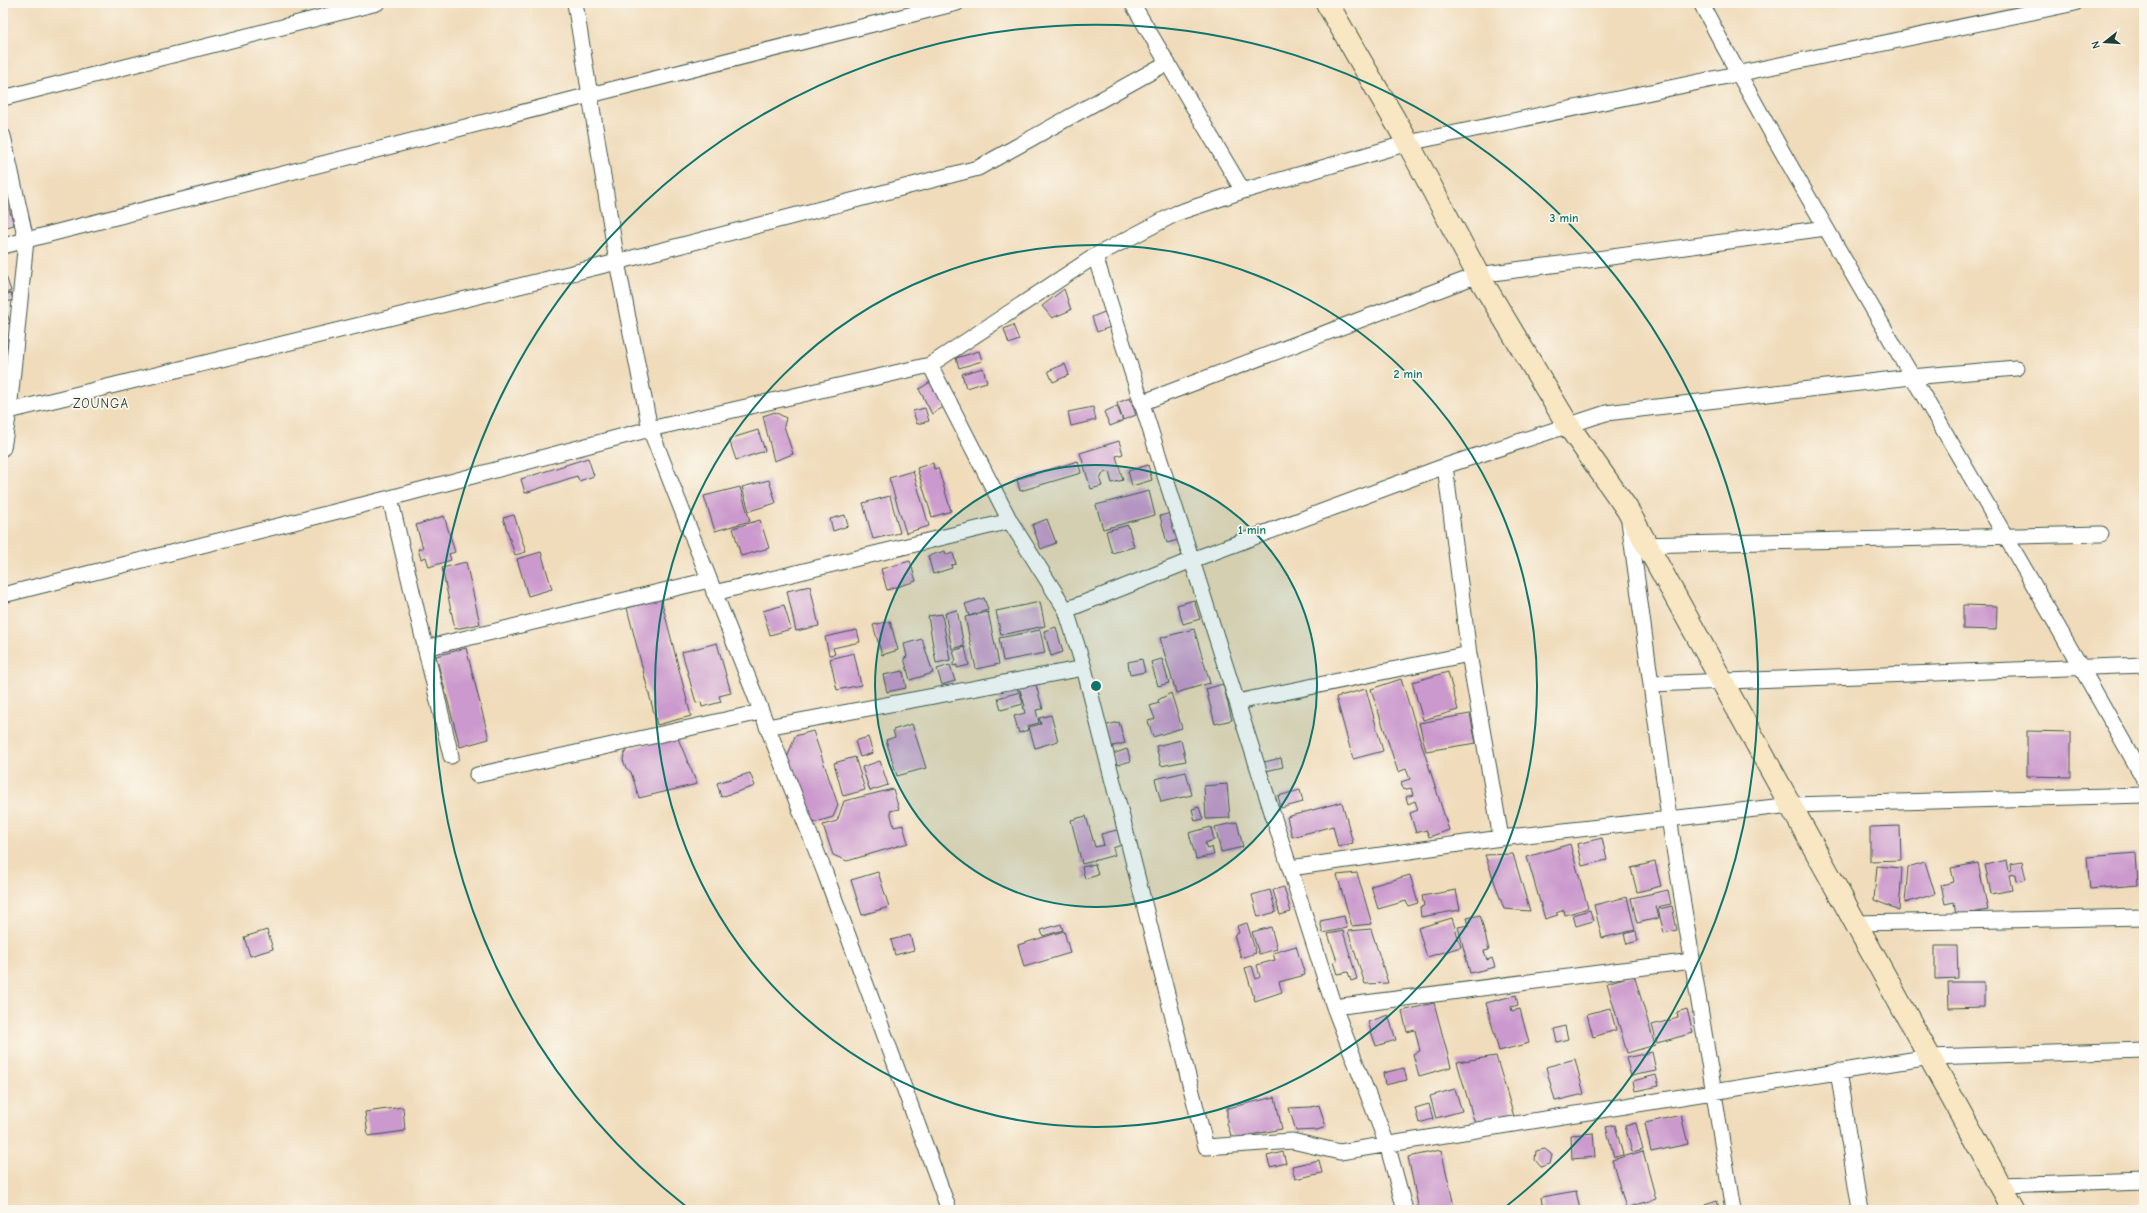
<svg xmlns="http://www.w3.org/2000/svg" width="2147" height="1213" font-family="'Comic Neue',sans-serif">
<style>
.building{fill:#cb99cd}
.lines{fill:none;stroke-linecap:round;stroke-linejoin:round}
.street-casing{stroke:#3e5548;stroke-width:17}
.secondary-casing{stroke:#3e5548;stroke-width:24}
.street{stroke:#fff;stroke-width:15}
.secondary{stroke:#f9e7c3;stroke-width:22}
.ring{fill:none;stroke:#0f766e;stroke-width:2}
.labels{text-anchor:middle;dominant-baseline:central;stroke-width:3.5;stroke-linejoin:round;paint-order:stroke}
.quarter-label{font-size:13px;letter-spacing:1px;fill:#1f3d34;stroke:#fbf7ec}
.centre{fill:#0f766e;stroke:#fbf7ec;stroke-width:2}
.ring-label{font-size:12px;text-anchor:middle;font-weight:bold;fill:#0f766e;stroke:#fbf7ec;stroke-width:3.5;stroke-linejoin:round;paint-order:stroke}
</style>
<rect width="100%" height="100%" fill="#fbf7ec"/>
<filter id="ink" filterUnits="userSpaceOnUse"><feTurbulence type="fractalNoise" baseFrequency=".025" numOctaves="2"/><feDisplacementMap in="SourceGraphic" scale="8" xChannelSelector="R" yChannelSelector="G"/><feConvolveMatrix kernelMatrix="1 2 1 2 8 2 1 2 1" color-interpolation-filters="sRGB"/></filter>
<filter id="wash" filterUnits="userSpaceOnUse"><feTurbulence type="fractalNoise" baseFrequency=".012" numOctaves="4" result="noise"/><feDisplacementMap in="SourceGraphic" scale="16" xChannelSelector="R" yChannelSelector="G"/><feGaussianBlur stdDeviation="0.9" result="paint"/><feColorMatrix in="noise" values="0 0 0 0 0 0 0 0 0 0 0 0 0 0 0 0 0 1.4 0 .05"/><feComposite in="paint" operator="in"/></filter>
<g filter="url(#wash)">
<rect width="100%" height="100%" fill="#f0dcbb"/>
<g id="blocks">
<path class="building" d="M3,189L14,225L3,228Z
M6,276L11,291L3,294V277Z
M1064,289L1071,310L1052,318L1042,306Z
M11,293L13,300L4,303L10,323L3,325V295Z
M1107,311L1113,326L1097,332L1092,317Z
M1013,325L1019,340L1009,344L1004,329Z
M3,335L8,336L4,363H3Z
M979,351L982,361L959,368L956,358Z
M1065,364L1069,375L1053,382L1048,371Z
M983,368L987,382L966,388L962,374Z
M932,381L945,406L932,414L919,389Z
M1130,398L1136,415L1123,420L1117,403Z
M1117,406L1123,421L1110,426L1104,412Z
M1093,407L1096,420L1071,426L1068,412Z
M925,408L929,421L917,424L913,411Z
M775,412L786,418L784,426L793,454L774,461L763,416Z
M758,430L765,451L736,460L729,439Z
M1119,441L1123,454L1116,456L1123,480L1112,483L1109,472L1103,473L1100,480L1102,486L1091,489L1080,453Z
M588,458L594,476L579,481L577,476L525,493L521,479Z
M1078,461L1081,473L1020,491L1017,479Z
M933,463L934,469L938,468L951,511L932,517L917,468Z
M1148,465L1152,480L1132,486L1128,471Z
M913,471L929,526L906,533L889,478Z
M769,480L776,503L749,511L742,487Z
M740,487L750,521L715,531L704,496Z
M1149,491L1155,515L1103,529L1096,505Z
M890,496L900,533L873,539L863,503Z
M1171,513L1178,540L1167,543L1160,516Z
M514,515L526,552L515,555L503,518Z
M845,515L848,526L833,531L830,519Z
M444,516L455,552L449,554L451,560L429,567L426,557L421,559L418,549L423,548L416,525Z
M1047,519L1056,543L1041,549L1032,525Z
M760,520L769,548L741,556L733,528Z
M1128,525L1134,547L1112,553L1106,531Z
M945,551L946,555L953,553L956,564L951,565L952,568L933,574L928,556Z
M541,552L552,589L528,596L517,559Z
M910,561L916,581L887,590L881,569Z
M466,562L480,624L455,629L442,568Z
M810,586L819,626L796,631L787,591Z
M984,598L988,610L969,616L965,604Z
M661,599L691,716L657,725L627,608Z
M1194,600L1200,619L1183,624L1177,605Z
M1040,602L1045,626L1001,635L996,611Z
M784,605L791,629L770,635L763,611Z
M1963,605L1997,606L1996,630L1963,629Z
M957,610L964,646L952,649L945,613Z
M988,612L999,664L976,669L965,617Z
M942,614L950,660L936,663L928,616Z
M890,621L898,650L882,655L873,625Z
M1056,627L1063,652L1051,656L1044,631Z
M1194,629L1210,683L1176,693L1160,638Z
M857,630L860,642L833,648L835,654L829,655L825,637Z
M1040,630L1045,653L1003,661L999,638Z
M922,639L933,673L910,680L904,658L907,657L904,644Z
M717,643L731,693L719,696L721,702L702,707L701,702L696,703L682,652Z
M965,647L969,665L957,668V665L953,666V663L956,661L953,651Z
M466,648L489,739L460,747L436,656Z
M854,653L861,685L837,690L830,659Z
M1142,659L1145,672L1130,675L1128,662Z
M1162,659L1169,683L1158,686L1151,662Z
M950,665L955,681L942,685L937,669Z
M903,671L906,688L887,692L883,675Z
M1448,672L1458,710L1423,720L1412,682Z
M1401,679L1449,830L1429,837L1426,830L1416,833L1410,813L1418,810L1415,801L1408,804L1406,797L1413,795L1411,788L1403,790L1401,782L1410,779L1406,769L1398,772L1371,689Z
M1035,682L1043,709L1036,710L1039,723L1027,726L1028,730L1019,733L1014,716L1025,713L1023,706H1025L1020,690L1018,691L1017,687Z
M1223,684L1232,720L1215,724L1206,689Z
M1366,689L1383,751L1353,759L1336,697Z
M1020,692L1023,704L1001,710L998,698Z
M1171,693L1182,728L1153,737L1148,721L1155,719L1150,706L1159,703L1158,700Z
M1470,714L1476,743L1426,751L1419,723Z
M1051,715L1058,741L1035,748L1029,727L1041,724L1039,718Z
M1119,722L1125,743L1109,747L1104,726Z
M912,724L926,768L897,776L886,740L895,737L893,730Z
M813,731L838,805L833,817L813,823L787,758L795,736Z
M2027,731L2071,732V777L2027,776Z
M677,736L697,784L639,798L631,772L626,768L623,760L624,754L628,749Z
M868,737L873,753L860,757L855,741Z
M1181,740L1186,761L1161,766L1156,746Z
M1127,749L1131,761L1117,765L1113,754Z
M855,757L865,790L843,796L834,763Z
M1281,758L1283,767L1266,771L1264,762Z
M880,761L888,785L870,791L862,767Z
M1186,772L1192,795L1161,802L1155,779Z
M750,773L755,786L721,797L717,783Z
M1227,784L1230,818L1206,819L1204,786Z
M893,789L899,809L890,811L894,827L903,825L908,843L847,861L833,855L823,825L837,821L844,801Z
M1300,790L1303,802L1281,808L1278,796Z
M1342,802L1353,843L1338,847L1333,826L1292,837L1287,817Z
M1199,807L1203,819L1195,821L1192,809Z
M1086,816L1095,847L1104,845L1101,834L1117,830L1121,845L1113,848L1115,855L1082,864L1071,820Z
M1237,822L1243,847L1221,852L1215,827Z
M1900,826L1901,860L1870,861V827Z
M1211,827L1214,840L1205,843L1207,849L1212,847L1214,855L1196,859L1189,833Z
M1602,838L1607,860L1582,866L1577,844Z
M1570,844L1588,908L1565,915L1564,910L1556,913L1558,915L1545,919L1527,857Z
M2136,853L2138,885L2090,889L2087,857Z
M1513,854L1530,911L1504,909L1485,855Z
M2007,860L2009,871L2012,870L2011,864L2022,862L2026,879L2016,881L2015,874L2009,875L2012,890L1991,894L1985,865Z
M1655,862L1661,886L1637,892L1631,868Z
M1925,862L1935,894L1905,903L1908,867Z
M1978,863L1988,910L1956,916L1954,902L1945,904L1941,885L1954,882L1951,868Z
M1095,864L1098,875L1085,879L1082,867Z
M1877,866L1902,868L1899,910L1874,900Z
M878,872L889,907L862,915L851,880Z
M1357,873L1372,924L1352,926L1337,875Z
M1410,875L1418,903L1408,906L1406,901L1378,909L1371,886Z
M1284,887L1291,912L1280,915L1273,890Z
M1270,890L1276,912L1258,917L1252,895Z
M1456,890L1460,910L1421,917L1420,907L1424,906L1422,896Z
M1668,890L1671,904L1656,907L1659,918L1637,923L1631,898Z
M1627,897L1635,930L1602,938L1594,905Z
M1672,906L1677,930L1664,933L1658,909Z
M1590,910L1593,921L1576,926L1573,915Z
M1480,915L1489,950L1484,951L1487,960L1492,958L1495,967L1470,973L1458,927L1469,925L1467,918Z
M1344,916L1347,928L1323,933L1320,921Z
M1452,918L1461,947L1427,957L1418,928Z
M1247,923L1256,953L1241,958L1234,935L1239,933L1237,926Z
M1061,924L1063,930L1043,936L1041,930Z
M1271,927L1277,949L1259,954L1252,932Z
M1371,929L1388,983L1365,984L1348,931Z
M267,930L273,949L250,956L244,937Z
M1064,931L1070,953L1024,967L1018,945Z
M1343,931L1357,979L1351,981L1348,972L1337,974L1333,962L1337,961L1328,934Z
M1636,931L1638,941L1627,944L1624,934Z
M910,935L914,950L895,955L891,940Z
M1296,946L1305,975L1279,982L1282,992L1255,1001L1245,968L1252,966L1256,979L1260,977L1257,965L1275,960L1273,953Z
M1935,946H1957L1958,978L1935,979Z
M1634,975L1655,1045L1627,1053L1607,983Z
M1948,982H1984V1007L1949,1008Z
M1516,995L1518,1005L1511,1007L1512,1011L1520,1009L1529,1043L1499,1051L1486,1003Z
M1434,1003L1451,1067L1419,1076L1413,1054L1420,1051L1415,1030L1407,1032L1402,1011Z
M1610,1008L1616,1030L1593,1037L1587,1014Z
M1687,1009L1693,1033L1657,1043L1652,1025L1678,1018L1677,1012Z
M1388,1015L1396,1040L1376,1046L1368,1022Z
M1565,1026L1568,1039L1557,1042L1554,1029Z
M1652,1052L1656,1071L1631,1076L1626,1058Z
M1496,1056L1515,1120L1475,1124L1457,1062Z
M1575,1059L1584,1094L1555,1101L1546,1067Z
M1404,1068L1407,1080L1385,1085L1383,1073Z
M1656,1075L1659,1086L1635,1091L1633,1081Z
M1455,1089L1462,1111L1436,1118L1430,1096Z
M1275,1097L1282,1129L1235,1138L1231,1135L1227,1124V1108Z
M1429,1104L1433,1119L1419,1123L1415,1108Z
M1319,1105L1326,1127L1317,1130L1296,1131L1289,1108L1311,1107Z
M403,1107L405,1131L368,1136L365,1112Z
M1681,1115L1688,1144L1651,1152L1645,1123Z
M1636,1123L1643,1149L1632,1152L1625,1126Z
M1615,1125L1623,1155L1614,1157L1606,1127Z
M1593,1133L1595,1157L1572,1159L1571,1135Z
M1545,1149L1552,1155L1550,1164L1541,1167L1535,1160L1536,1151Z
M1441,1150L1455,1210H1419L1408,1157Z
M1643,1151L1656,1199L1626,1208L1612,1160Z
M1283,1152L1286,1163L1270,1167L1267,1156Z
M1319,1160L1322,1173L1295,1179L1292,1166Z
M1576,1191L1580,1210H1543L1541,1197Z
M1717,1201L1720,1210H1707L1705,1205Z"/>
</g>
</g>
<g filter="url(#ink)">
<use href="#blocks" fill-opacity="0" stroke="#3e5548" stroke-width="1"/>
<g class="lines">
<g class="street-casing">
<path id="street" d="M575,3L617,262L650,429L825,873L949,1210
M1132,3L1243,191
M1701,3C1745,88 1793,171 1841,254C1942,429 2046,602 2144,779
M3,98L377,3
M3,136L26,240L9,411L3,448
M3,246L590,95L957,3
M1095,256L1334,1007L1387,1144L1405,1210
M930,365L1010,521L1066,610L1084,668L1206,1147L1292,1141L1340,1152L1930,1057L2144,1050
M1141,403L1478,275L1826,228
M9,411L617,262L978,168L1167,63
M1445,466L1469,654L1501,838
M390,498L451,756
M1629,521L1669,818L1733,1210
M1639,545L2101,534
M714,593L1010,521
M3,595L390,498L650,429L930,365L1095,256L1177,213L1243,191L1408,143L2075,3
M1066,610L1192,560L1445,466L1606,413L1911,377L2016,368
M425,648L709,580
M1651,684L2144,665
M1237,702L1469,654
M767,727L1084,668
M477,775L761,712
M1290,868L1501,838L1792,805L2144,795
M1857,923L2144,917
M1334,1007L1692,961
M1838,1071L1860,1210
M2002,1186L2144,1181"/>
</g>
<g class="secondary-casing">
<path id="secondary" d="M1327,3L1408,143L1478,275L1568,425L1627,509L2014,1210"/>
</g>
<use href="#street" class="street"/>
<use href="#secondary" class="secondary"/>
</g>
</g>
<circle cx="1096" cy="686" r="221" fill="#0f766e" fill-opacity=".12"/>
<g class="ring">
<circle cx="1096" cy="686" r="221"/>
<circle cx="1096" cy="686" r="441"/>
<path d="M688 1208A662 662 0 1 1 1504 1208"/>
</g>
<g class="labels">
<g class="quarter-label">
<text x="101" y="403">ZOUNGA</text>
</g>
</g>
<circle cx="1096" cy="686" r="6" class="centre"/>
<g class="ring-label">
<text x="1564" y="222">3 min</text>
<text x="1408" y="378">2 min</text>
<text x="1252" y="534">1 min</text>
</g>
<rect width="2147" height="1213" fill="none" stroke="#fbf7ec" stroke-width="16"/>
<g transform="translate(2105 42) rotate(253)" stroke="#fbf7ec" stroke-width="3" paint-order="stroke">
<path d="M0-3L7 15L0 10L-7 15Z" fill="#1f3d34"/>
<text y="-6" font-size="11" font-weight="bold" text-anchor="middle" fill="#1f3d34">N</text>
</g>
</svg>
